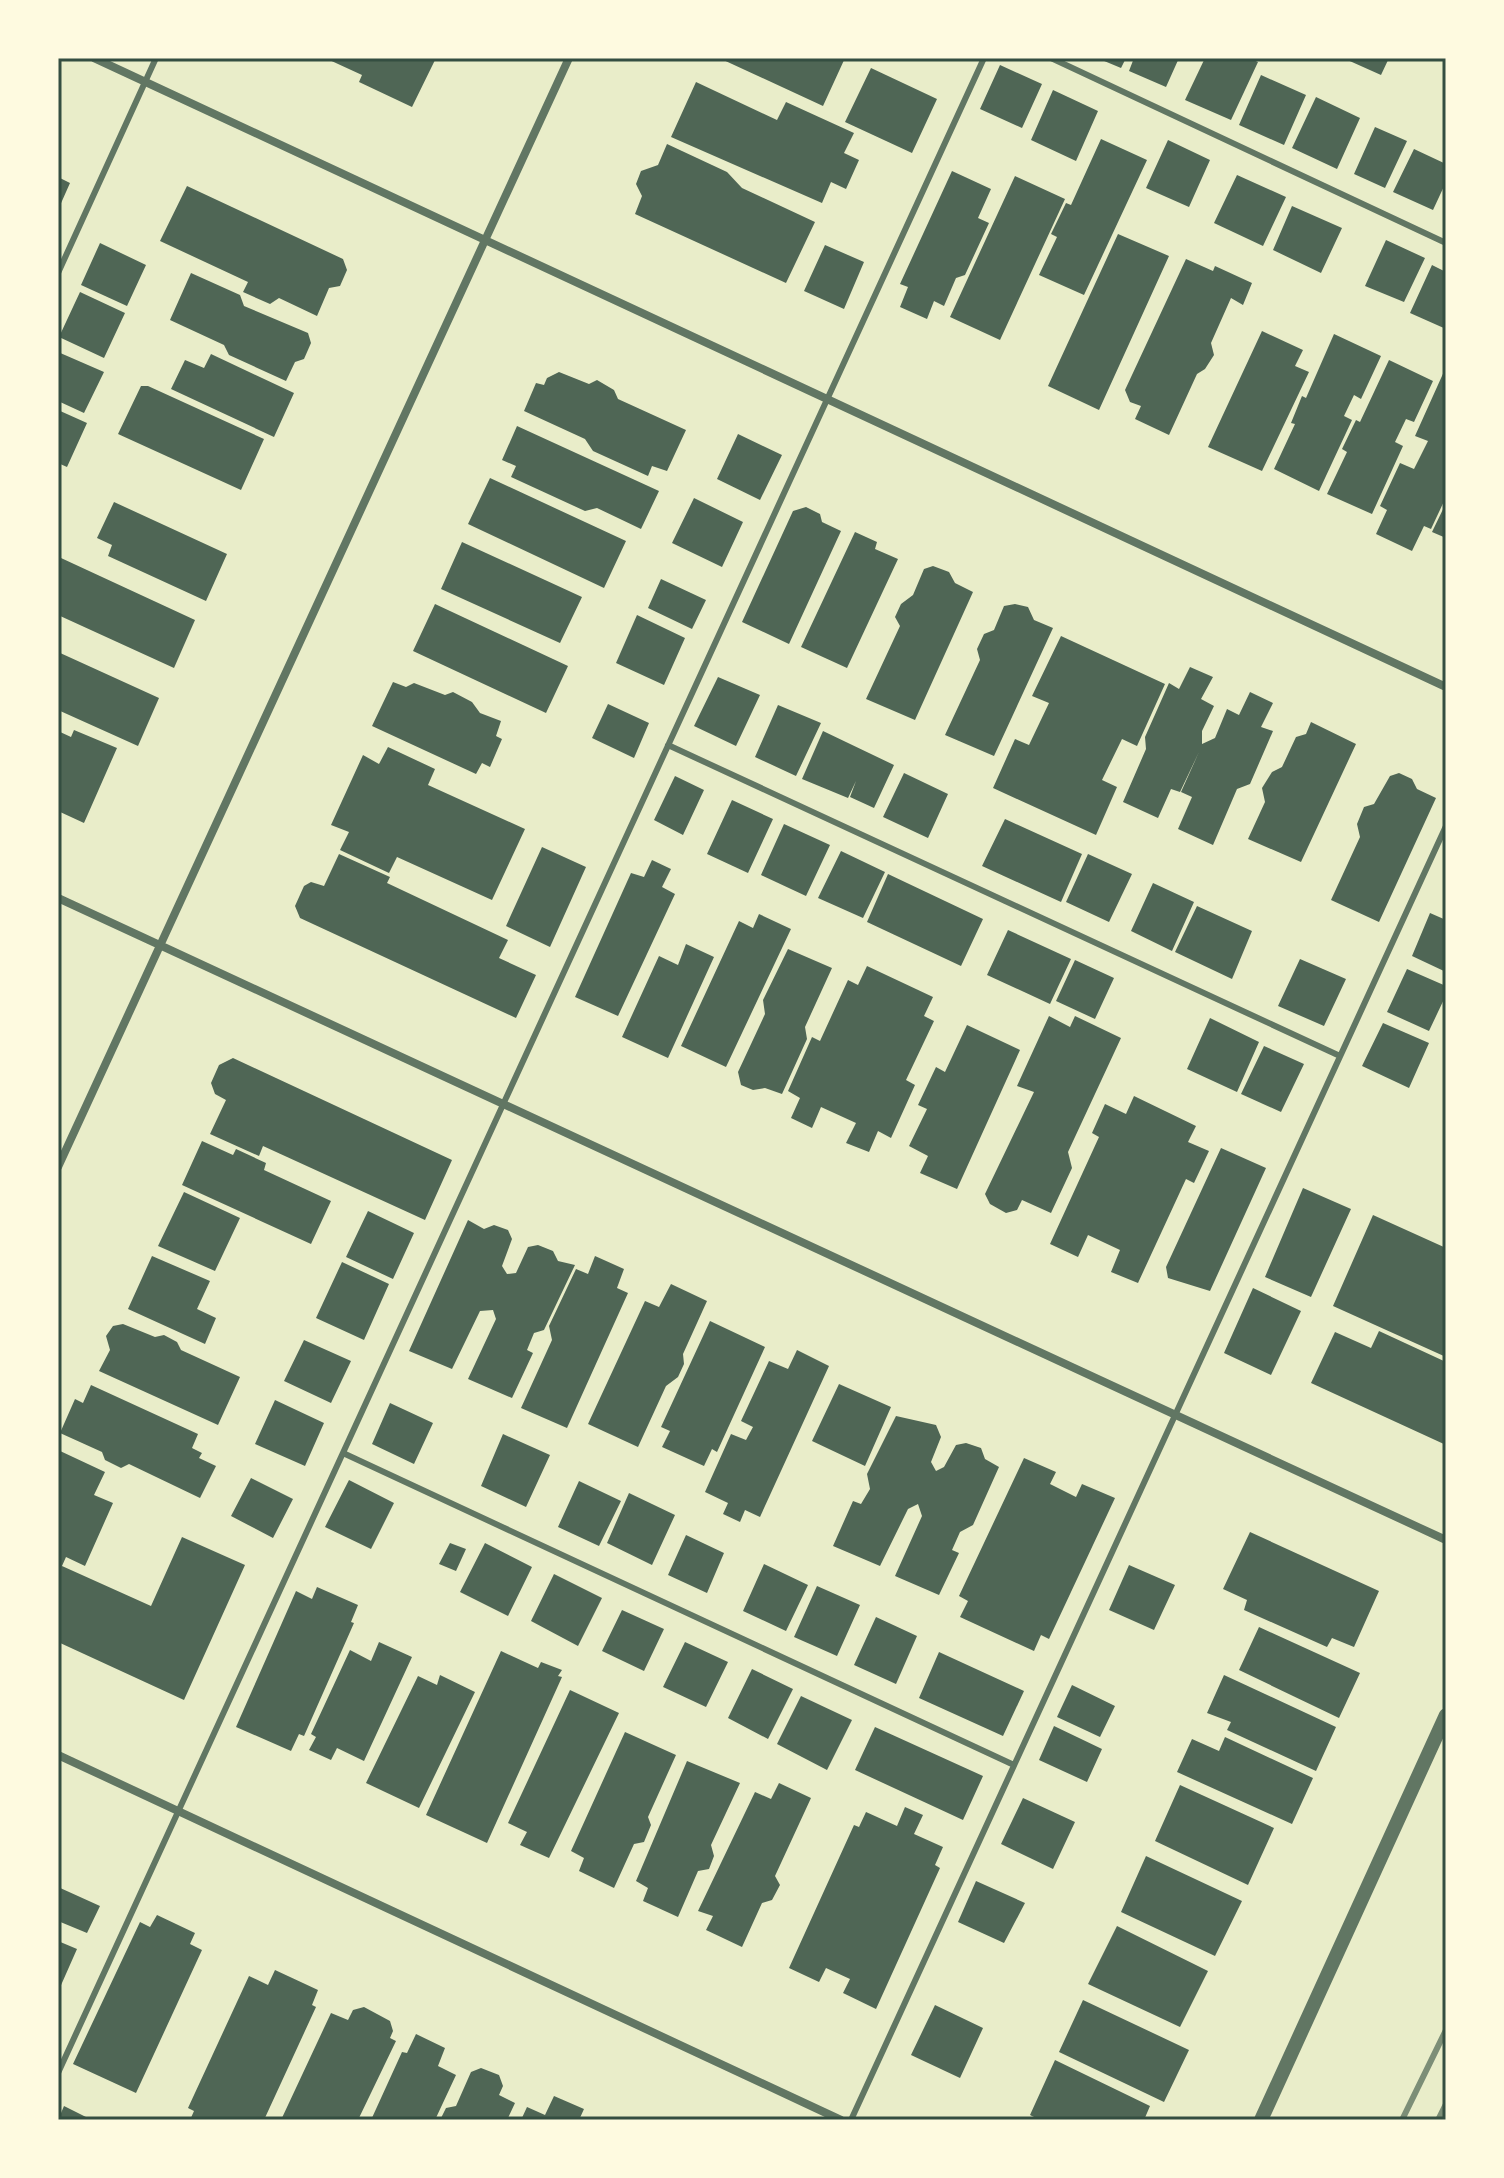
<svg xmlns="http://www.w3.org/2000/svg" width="1504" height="2178" font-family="Overpass,sans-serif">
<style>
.building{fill:#4f6655}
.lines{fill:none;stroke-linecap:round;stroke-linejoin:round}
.service{stroke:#617663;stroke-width:6}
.minor{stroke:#617663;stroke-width:8}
.tertiary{stroke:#617663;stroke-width:14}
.rail{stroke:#7c8e77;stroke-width:6}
.neatline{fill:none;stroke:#344e41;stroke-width:3}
</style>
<rect width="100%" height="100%" fill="#e9edc9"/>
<path class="building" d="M325,58H436L412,107L359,82L362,75Z
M719,58H845L823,106Z
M1097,58H1126L1121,68Z
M1134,58H1179L1166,87L1129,71Z
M1205,58H1249L1258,62L1231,120L1185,100Z
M1343,58H1389L1381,75Z
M1000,65L1042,84L1022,128L980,109Z
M871,68L937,99L912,153L845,122Z
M1261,75L1306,95L1284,145L1239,125Z
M696,82L777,120L786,102L854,133L844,153L859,160L846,189L831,182L822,203L671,137Z
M1053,90L1098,111L1076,161L1031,140Z
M1316,97L1360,118L1337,169L1292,148Z
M1375,127L1407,141L1385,188L1354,174Z
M1101,139L1147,160L1084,295L1039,275L1057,237L1051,234L1066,203L1071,205Z
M1168,140L1210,160L1189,207L1146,188Z
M667,144L727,172L742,188L815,222L786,283L635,214L642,196L636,184L641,171L658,165Z
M1414,149L1446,164V182L1433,210L1393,192Z
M952,171L991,189L978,218L989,223L965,275L956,278L944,306L934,301L927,319L900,307L908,287L900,284Z
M1237,175L1286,197L1263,246L1214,223Z
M1015,176L1065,199L1000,340L950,317Z
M58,177L70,183L58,210Z
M187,186L343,259L347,270L340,286L329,288L317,316L279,298L270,304L243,292L248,282L160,241Z
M1292,206L1342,228L1321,273L1273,250Z
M1118,234L1169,256L1099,410L1048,386Z
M1386,240L1425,258L1404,302L1365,286Z
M100,243L146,265L127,306L81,285Z
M825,245L864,262L844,309L804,291Z
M1186,259L1213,271L1215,266L1252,283L1243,305L1231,298L1211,343L1214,355L1205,369L1197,374L1169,435L1135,419L1141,406L1130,402L1125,390Z
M1432,265L1446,272V329L1410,313Z
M191,273L240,295L244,306L308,333L311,343L304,359L295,362L286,381L229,355L224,345L170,320Z
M80,292L125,313L104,358L59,337Z
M1262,331L1303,350L1295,366L1309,372L1262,471L1208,447Z
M1334,334L1381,356L1361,399L1354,395L1344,416L1352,420L1319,491L1274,469L1295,424L1291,423L1302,396L1306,398Z
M58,352L104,372L84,413L58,401Z
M211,354L294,393L274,437L171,389L185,360L204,368Z
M1389,360L1433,381L1414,422L1406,419L1395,442L1403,446L1372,514L1327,494L1347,452L1342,449L1356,420L1360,422Z
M1446,367V497L1431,529L1424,526L1412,551L1376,534L1387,510L1380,506L1400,463L1414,469L1428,441L1415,436Z
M559,372L589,384L597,380L614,390L618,399L686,430L667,471L652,466L648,476L593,451L585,439L524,411L536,383L544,385L547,378Z
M141,386H148L264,439L241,490L118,434Z
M58,410L87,423L67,467L58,463Z
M517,426L659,491L641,529L597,508L585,511L511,477L516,466L502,460Z
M738,434L782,455L760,500L717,479Z
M490,478L626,541L604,588L468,524Z
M694,498L743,522L722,567L672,543Z
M114,502L227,554L206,601L108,556L112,545L97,538Z
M1446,503V538L1432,532Z
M806,507L820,514L822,522L841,531L789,644L742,622L793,511Z
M855,532L877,542L875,549L898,559L847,668L801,647Z
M462,542L582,597L560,643L441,589Z
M61,558L195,620L174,668L58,615V566Z
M933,566L949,572L955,583L973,592L915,720L866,699L900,626L895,617L901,604L913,595L924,569Z
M661,579L706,600L692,629L648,608Z
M435,604L568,666L546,713L413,651Z
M1015,604L1028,607L1034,620L1053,628L994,756L945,735L980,660L977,649L984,634L994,630L1004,606Z
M637,615L685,638L664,685L616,663Z
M1061,636L1165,684L1137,746L1122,739L1102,780L1117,787L1096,835L993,788L1015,739L1029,745L1049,703L1032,696Z
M58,652L159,698L138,746L58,710Z
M1190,667L1213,677L1201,699L1214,706L1202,731V744L1215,738L1227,709L1239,715L1250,692L1273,703L1261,727L1273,731L1250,784L1237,789L1213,845L1178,829L1192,797L1181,792L1199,752L1180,792L1171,789L1158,818L1123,802L1146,749L1145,737L1169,683L1179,689Z
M718,677L760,695L736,746L694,726Z
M393,682L406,687L414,683L445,695L453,692L472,702L480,713L501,721L496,736L502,739L490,767L482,763L476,774L372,726Z
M608,704L649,723L634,758L592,738Z
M778,705L821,723L796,776L755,757Z
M1311,722L1356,744L1301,862L1248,839L1265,802L1262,788L1272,772L1282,767L1296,737L1306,734Z
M74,730L117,748L84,823L58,811V731L71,737Z
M823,731L894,765L874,808L850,797L856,781L848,798L802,779Z
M388,747L435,769L428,785L525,829L492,900L397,857L389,873L340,850L349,832L331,825L363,755L379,764Z
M904,773L948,794L928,838L883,817Z
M1399,773L1412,779L1417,789L1436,798L1379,922L1331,900L1360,837L1357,824L1364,807L1374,804L1390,776Z
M675,776L704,790L683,835L654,820Z
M732,800L773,819L748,873L707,854Z
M1005,819L1082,854L1061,902L982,866Z
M784,824L830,845L806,896L761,875Z
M542,847L586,867L550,947L506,926Z
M841,851L885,872L863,918L818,898Z
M339,854L390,877L387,883L508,940L499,958L536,975L516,1018L300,918L295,906L304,886L311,882L324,886Z
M1088,854L1132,874L1109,922L1066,902Z
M652,860L671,869L662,887L675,894L618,1016L575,997L631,873L644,877Z
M888,874L983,919L961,966L867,922Z
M1153,883L1194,902L1172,951L1131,931Z
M1197,906L1252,931L1232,979L1175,952Z
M1430,913L1446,920V972L1412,956Z
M759,914L791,929L726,1067L681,1046L739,921L753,928Z
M1008,930L1071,959L1050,1004L987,975Z
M686,944L714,957L668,1058L622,1037L659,956L678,965Z
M788,949L832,968L805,1027L807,1039L782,1094L765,1088L753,1090L741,1085L738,1072L765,1014L763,1000Z
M1300,959L1346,979L1324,1026L1278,1006Z
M1075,960L1114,978L1095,1019L1056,1001Z
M867,966L933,997L924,1016L934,1021L906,1080L915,1085L891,1138L878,1131L869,1152L846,1143L856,1123L821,1107L812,1128L791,1118L800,1098L788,1091L812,1037L820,1041L848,980L858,985Z
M1407,969L1446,986V995L1429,1031L1387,1012Z
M1049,1016L1070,1027L1075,1016L1121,1038L1068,1152L1072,1168L1051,1213L1022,1200L1017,1210L1006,1213L990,1204L985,1194L1034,1092L1017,1086Z
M1210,1018L1259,1042L1237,1092L1187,1069Z
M1383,1023L1429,1043L1409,1088L1362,1066Z
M967,1025L1020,1050L957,1189L920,1173L928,1156L909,1146L927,1109L918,1105L936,1067L945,1072Z
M1264,1046L1304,1064L1281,1112L1241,1094Z
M233,1058L452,1160L425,1220L263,1146L259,1156L210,1134L226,1100L215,1094L211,1083L219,1065Z
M1134,1096L1196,1126L1188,1142L1209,1151L1194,1183L1186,1179L1138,1283L1111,1272L1120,1250L1088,1235L1078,1257L1050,1244L1099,1137L1092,1133L1105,1104L1126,1114Z
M202,1141L233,1155L236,1149L266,1163L264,1170L331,1201L311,1244L182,1185Z
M1221,1148L1266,1168L1210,1291L1168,1278L1166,1267Z
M1303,1188L1351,1209L1311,1297L1265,1277Z
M184,1192L240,1218L215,1271L158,1246Z
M368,1211L414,1233L393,1279L346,1257Z
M1373,1215L1446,1248V1357L1333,1306Z
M468,1220L484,1229L494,1225L508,1230L512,1239L502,1266L507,1274L516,1273L528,1247L538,1245L553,1251L558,1261L575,1265L544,1330L534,1333L527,1350L533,1353L512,1398L468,1379L496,1319L493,1310L480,1311L452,1369L409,1351Z
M152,1256L210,1281L197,1309L216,1318L205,1344L128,1309Z
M595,1256L624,1269L617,1288L628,1293L567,1428L521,1408L552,1340L549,1326L576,1269L588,1274Z
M342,1262L389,1284L364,1340L316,1318Z
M671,1284L707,1301L683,1354L684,1364L678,1377L666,1386L638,1447L588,1424L645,1301L659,1307Z
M1253,1288L1301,1311L1271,1375L1224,1353Z
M710,1321L765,1347L717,1452L712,1449L704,1466L662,1447L670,1431L661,1427Z
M123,1324L155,1337L164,1335L177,1342L181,1350L240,1377L218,1425L99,1371L110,1350L106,1336L113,1326Z
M1379,1331L1446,1362L1443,1381L1446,1383V1445L1311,1383L1335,1332L1371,1348Z
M304,1340L351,1361L331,1403L284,1381Z
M797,1350L829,1366L760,1517L745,1510L740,1522L723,1514L728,1503L705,1492L731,1434L746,1440L753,1427L741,1421L769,1361L788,1369Z
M839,1384L891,1407L865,1466L812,1441Z
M91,1385L198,1434L192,1448L202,1453L199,1458L216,1466L200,1498L129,1464L121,1468L105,1460L102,1452L60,1433L75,1399L83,1403Z
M275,1400L324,1423L305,1466L255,1444Z
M390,1403L433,1423L414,1464L372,1444Z
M896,1416L936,1425L941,1437L931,1462L936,1471L944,1467L956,1445L966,1443L981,1448L985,1459L999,1467L973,1525L960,1532L952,1550L959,1553L939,1595L895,1576L922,1516L918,1504L908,1509L880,1566L833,1546L853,1501L861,1504L870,1489L867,1474Z
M503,1434L550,1455L526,1507L481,1486Z
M58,1450L105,1472L94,1495L113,1503L85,1566L66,1557L62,1566L151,1606L182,1537L245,1565L184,1700L58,1642Z
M1024,1458L1056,1472L1050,1484L1076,1497L1082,1484L1115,1498L1049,1639L1041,1635L1034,1651L960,1617L968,1601L959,1596Z
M251,1478L293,1499L273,1538L231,1516Z
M349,1480L394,1503L371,1549L325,1527Z
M579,1481L621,1501L599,1546L558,1527Z
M629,1493L675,1515L652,1565L607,1543Z
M1250,1532L1379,1591L1354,1647L1332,1638L1327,1647L1244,1610L1247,1600L1223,1589Z
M686,1535L724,1553L707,1593L668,1575Z
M450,1543L466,1549L456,1571L439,1564Z
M485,1543L532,1567L508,1616L460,1592Z
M764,1564L808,1585L786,1631L743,1611Z
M1129,1565L1175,1585L1154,1630L1109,1610Z
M554,1574L602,1598L578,1646L531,1621Z
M817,1586L860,1605L837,1656L794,1637Z
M317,1587L358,1605L351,1622L354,1623L304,1736L299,1734L291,1751L236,1727L296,1591L312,1599Z
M622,1610L664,1629L644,1671L602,1651Z
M876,1617L917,1636L896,1684L854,1665Z
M1259,1627L1360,1673L1339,1718L1239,1670Z
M379,1642L412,1657L364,1761L337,1748L331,1760L309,1750L316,1737L311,1734L350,1650L371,1661Z
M685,1642L728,1662L706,1707L663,1687Z
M501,1651L538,1668L541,1662L562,1670L558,1676L562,1677L487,1843L426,1815Z
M939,1652L1024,1691L1003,1736L919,1698Z
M752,1669L793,1689L768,1739L728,1718Z
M440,1675L475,1692L419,1808L366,1783L418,1676L437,1685Z
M1224,1675L1336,1727L1316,1771L1227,1730L1231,1722L1207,1713Z
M1072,1685L1115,1706L1100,1737L1057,1717Z
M570,1690L619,1713L549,1858L520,1845L527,1832L508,1823Z
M801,1696L852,1720L827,1770L777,1744Z
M1054,1726L1102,1749L1087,1782L1039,1760Z
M875,1727L983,1776L963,1820L855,1770Z
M625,1732L676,1755L648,1817L651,1825L644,1842L634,1844L614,1888L579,1871L584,1858L571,1851Z
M1225,1737L1313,1778L1292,1824L1177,1772L1192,1739L1219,1751Z
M687,1761L740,1783L711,1845L714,1856L709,1869L698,1871L678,1917L643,1901L648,1888L636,1881Z
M779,1783L811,1798L775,1876L780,1885L772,1900L762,1903L742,1947L706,1930L713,1916L698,1911L755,1792L771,1799Z
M1180,1785L1274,1828L1248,1885L1155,1841Z
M1023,1798L1075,1822L1053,1869L1001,1844Z
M905,1807L923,1815L914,1834L943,1847L935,1865L940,1868L876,2009L843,1993L850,1979L826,1968L819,1982L789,1968L854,1825L859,1827L866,1812L897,1826Z
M1146,1856L1242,1901L1215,1956L1121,1912Z
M976,1881L1025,1903L1004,1943L958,1922Z
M58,1887L100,1906L87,1933L58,1921Z
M157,1915L195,1933L190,1944L202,1950L136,2093L73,2064L140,1922L150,1927Z
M1117,1926L1208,1971L1180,2027L1088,1984Z
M58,1941L77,1949L58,1992Z
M275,1970L318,1990L312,2005L316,2007L264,2120H190L194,2111L188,2108L249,1976L268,1985Z
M1083,2000L1189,2050L1164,2102L1059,2052Z
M935,2005L983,2028L960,2078L911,2055Z
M364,2007L390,2021L393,2031L390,2038L396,2041L358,2120H281L331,2013L348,2020L353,2010Z
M416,2034L445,2048L438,2066L456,2075L435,2120H371L402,2052L407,2053Z
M1055,2060L1150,2106L1144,2120H1040L1030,2115Z
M481,2068L499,2075L503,2086L499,2095L515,2103L507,2120H440L446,2108L456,2106L471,2072Z
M554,2096L584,2109L579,2120H521L527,2107L545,2115Z
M64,2106L92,2120H58Z"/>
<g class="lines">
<path class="service" d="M1051,58L1446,243
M58,273L156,58
M668,745L1340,1056
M343,1453L1014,1765
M58,2073L984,58
M851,2120L1446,826"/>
<path class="minor" d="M94,58L1446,687
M58,898L1446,1540
M58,1167L569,58
M58,1755L841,2120"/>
<path class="tertiary" d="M1261,2120L1446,1715"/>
<path class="rail" d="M1402,2120L1446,2030
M1438,2120L1446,2104"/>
</g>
<rect width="1504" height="2178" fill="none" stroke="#fefae0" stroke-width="120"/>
<rect x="60" y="60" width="1384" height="2058" class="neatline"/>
</svg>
